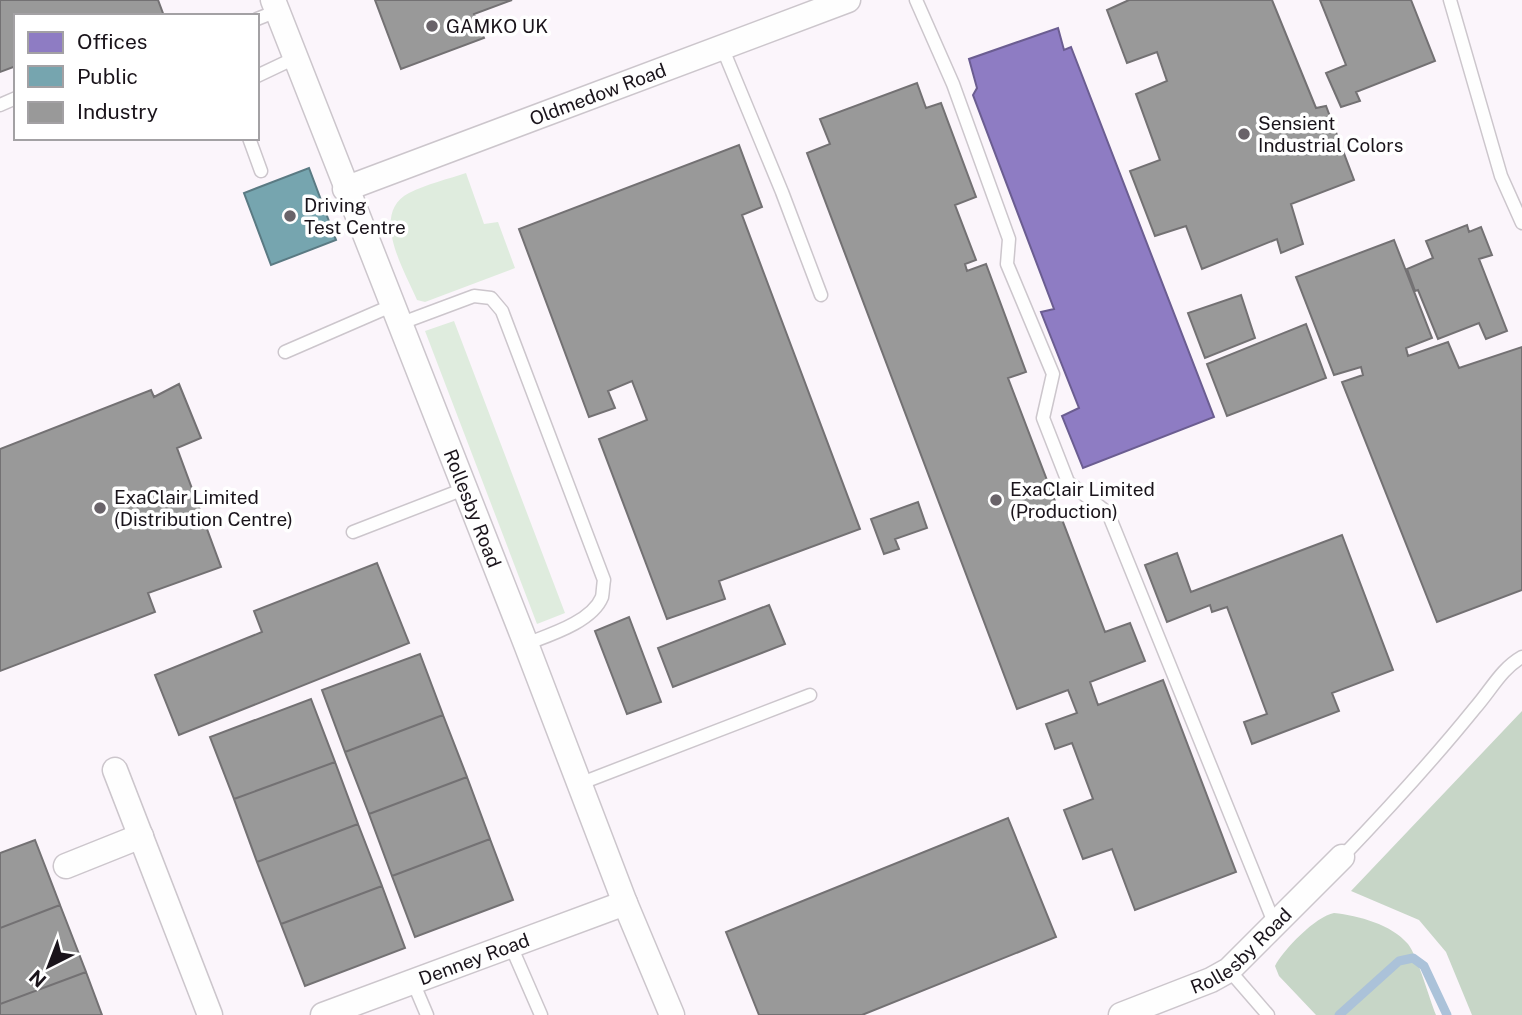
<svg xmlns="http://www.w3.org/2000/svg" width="1522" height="1015" font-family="'Public Sans',sans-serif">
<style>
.green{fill:#dfecde}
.forest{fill:#c7d6c7}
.offices{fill:#8e7cc3;stroke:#6b5d91;stroke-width:2}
.public{fill:#76a5af;stroke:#5a7a83;stroke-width:2}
.industry{fill:#999;stroke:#737173;stroke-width:2}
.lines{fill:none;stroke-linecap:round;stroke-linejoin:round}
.stream{stroke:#abc2d9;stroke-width:9}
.service-casing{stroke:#ccc6cc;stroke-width:15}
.minor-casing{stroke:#ccc6cc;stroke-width:27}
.service{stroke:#fefefe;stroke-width:12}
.minor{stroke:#fefefe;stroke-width:24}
.poi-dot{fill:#696369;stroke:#fff;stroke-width:2.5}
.labels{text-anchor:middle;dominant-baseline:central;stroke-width:7;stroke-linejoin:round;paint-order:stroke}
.poi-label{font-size:19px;fill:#1a141b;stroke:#fff;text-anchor:start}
.street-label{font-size:19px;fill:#1a141b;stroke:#fff}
</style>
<rect width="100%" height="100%" fill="#fbf5fb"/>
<path class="green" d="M466,173L484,224L498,222L515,268L425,302L417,300C405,271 369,214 409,193C427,184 448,179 466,173Z
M454,321L565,613L537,624L425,331Z"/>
<path class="forest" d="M1522,711V1015H1472L1446,952L1419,920L1351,891Z
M1334,913C1359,916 1391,924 1408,944C1418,957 1429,998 1436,1015H1316L1279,976L1275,966C1283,950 1316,916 1334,913Z"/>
<path class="offices" d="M1058,28L1064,50L1071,47L1214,417L1083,468L1062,416L1079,408L1041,312L1054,309L973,95L977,88L969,59Z"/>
<path class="public" d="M309,168L336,240L271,265L244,193Z"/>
<path class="industry" d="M0,0H158L164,16H16V66L0,72Z
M375,0H512L474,14L484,38L401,69Z
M1129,0H1272L1316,108L1326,106L1354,180L1291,204L1303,244L1281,253L1277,239L1202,269L1186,226L1155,236L1130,171L1160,160L1136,94L1167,81L1157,52L1127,63L1107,10Z
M1320,0H1411L1435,61L1356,92L1360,101L1341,107L1326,73L1346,65Z
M917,83L926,108L941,103L976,197L955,205L976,260L965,264L967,271L986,264L1026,372L1008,378L1105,632L1130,623L1145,661L1090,682L1098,705L1163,680L1236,872L1135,910L1112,849L1083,859L1064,810L1093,799L1072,743L1055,749L1046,724L1077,713L1068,690L1017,709L807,153L830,144L820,119Z
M739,145L762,207L742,215L860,529L719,581L725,599L667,619L599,439L647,420L632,381L608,391L615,408L589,417L519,229Z
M1467,225L1469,232L1481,227L1492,255L1479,259L1507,331L1486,339L1479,323L1438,339L1418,290L1415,291L1407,269L1433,258L1426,241Z
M1394,240L1432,338L1406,348L1408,356L1448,342L1459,368L1522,347V590L1437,622L1342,382L1363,375L1361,367L1334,375L1296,277Z
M1241,295L1255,338L1205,358L1188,313Z
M1306,324L1326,378L1227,416L1207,364Z
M179,384L201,438L177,448L221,567L148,593L155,612L0,671V449L151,390L154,397Z
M918,502L927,528L895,539L899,549L884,554L871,519Z
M1342,535L1393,670L1332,693L1339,711L1252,744L1244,722L1267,714L1227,607L1212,612L1210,605L1167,622L1145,565L1177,553L1191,592Z
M377,563L409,643L179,735L155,675L262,632L254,611Z
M769,605L785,644L673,687L658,648Z
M629,617L661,702L627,714L595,631Z
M420,654L443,715L345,752L322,690Z
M311,699L335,762L234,799L210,737Z
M443,715L467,777L369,814L345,752Z
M335,762L358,824L257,862L234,799Z
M467,777L490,839L392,876L369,814Z
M1008,818L1056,937L862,1015H759L726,932Z
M358,824L382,886L281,924L257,862Z
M490,839L513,900L415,937L392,876Z
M35,840L60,905L0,928V853Z
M382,886L405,948L305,986L281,924Z
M60,905L86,972L0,1004V928Z
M86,972L102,1015H0V1004Z"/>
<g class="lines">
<path class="stream" d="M1339,1015L1399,961L1413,958L1424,966L1447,1015"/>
<g class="service-casing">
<path id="service" d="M916,0L953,84L1009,239L1007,264L1053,374L1043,418L1068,482L1108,513L1275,925
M1450,0L1501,176L1522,223
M257,19L277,11
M722,47L782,192L821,295
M257,76L295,58
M0,105L16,98
M249,138L261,171
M399,324L474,296L491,298L502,311L604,580C603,585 603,592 602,597C592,622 549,635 526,644
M285,352L391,306
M353,532L464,489
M579,784L810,695
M1342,857C1388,809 1433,760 1475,708C1491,690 1501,669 1522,657
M511,946L541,1015
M1229,970L1268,1015
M413,982L427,1015"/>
</g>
<g class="minor-casing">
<g id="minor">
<path id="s1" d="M273,0L526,644L625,903L672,1015"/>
<path id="s2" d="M345,189L848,0"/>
<path d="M115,770L210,1015"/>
<path d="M66,866L141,836"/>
<path id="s3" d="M323,1015L625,903"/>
<path id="s4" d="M1121,1015L1211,980L1229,970L1342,857"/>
</g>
</g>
<use href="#service" class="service"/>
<use href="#minor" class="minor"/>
</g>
<g class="poi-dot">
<circle cx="432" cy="26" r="7"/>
<circle cx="1244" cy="134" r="7"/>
<circle cx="290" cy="216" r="7"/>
<circle cx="996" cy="500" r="7"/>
<circle cx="100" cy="508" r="7"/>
</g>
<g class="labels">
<g class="poi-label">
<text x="446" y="26">GAMKO UK</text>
<text x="1258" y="123">Sensient<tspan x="1258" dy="22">Industrial Colors</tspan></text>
<text x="304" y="205">Driving<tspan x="304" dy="22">Test Centre</tspan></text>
<text x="1010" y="489">ExaClair Limited<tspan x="1010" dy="22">(Production)</tspan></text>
<text x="114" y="497">ExaClair Limited<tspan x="114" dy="22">(Distribution Centre)</tspan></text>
</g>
<g class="street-label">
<text stroke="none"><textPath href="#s2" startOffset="270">Oldmedow Road</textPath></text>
<text stroke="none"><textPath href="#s1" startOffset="546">Rollesby Road</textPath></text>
<text stroke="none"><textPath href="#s4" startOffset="138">Rollesby Road</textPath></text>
<text stroke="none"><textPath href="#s3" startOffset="161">Denney Road</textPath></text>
</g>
</g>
<rect x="14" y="14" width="245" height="126" fill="#ffffff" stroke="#a3a1a4" stroke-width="2"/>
<rect x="28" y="32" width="35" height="21" fill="#8e7cc3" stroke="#a3a1a4" stroke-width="2"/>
<text x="77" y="49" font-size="21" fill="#1a141b">Offices</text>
<rect x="28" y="66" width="35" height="21" fill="#76a5af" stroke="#a3a1a4" stroke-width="2"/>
<text x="77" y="84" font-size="21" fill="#1a141b">Public</text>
<rect x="28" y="102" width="35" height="21" fill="#999999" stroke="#a3a1a4" stroke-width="2"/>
<text x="77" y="119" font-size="21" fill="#1a141b">Industry</text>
<g transform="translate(49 966) rotate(222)" stroke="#ffffff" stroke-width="5" paint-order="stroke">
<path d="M0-5L12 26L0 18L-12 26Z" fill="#1a141b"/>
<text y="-10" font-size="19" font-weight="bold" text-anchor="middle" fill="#1a141b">N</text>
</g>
</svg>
